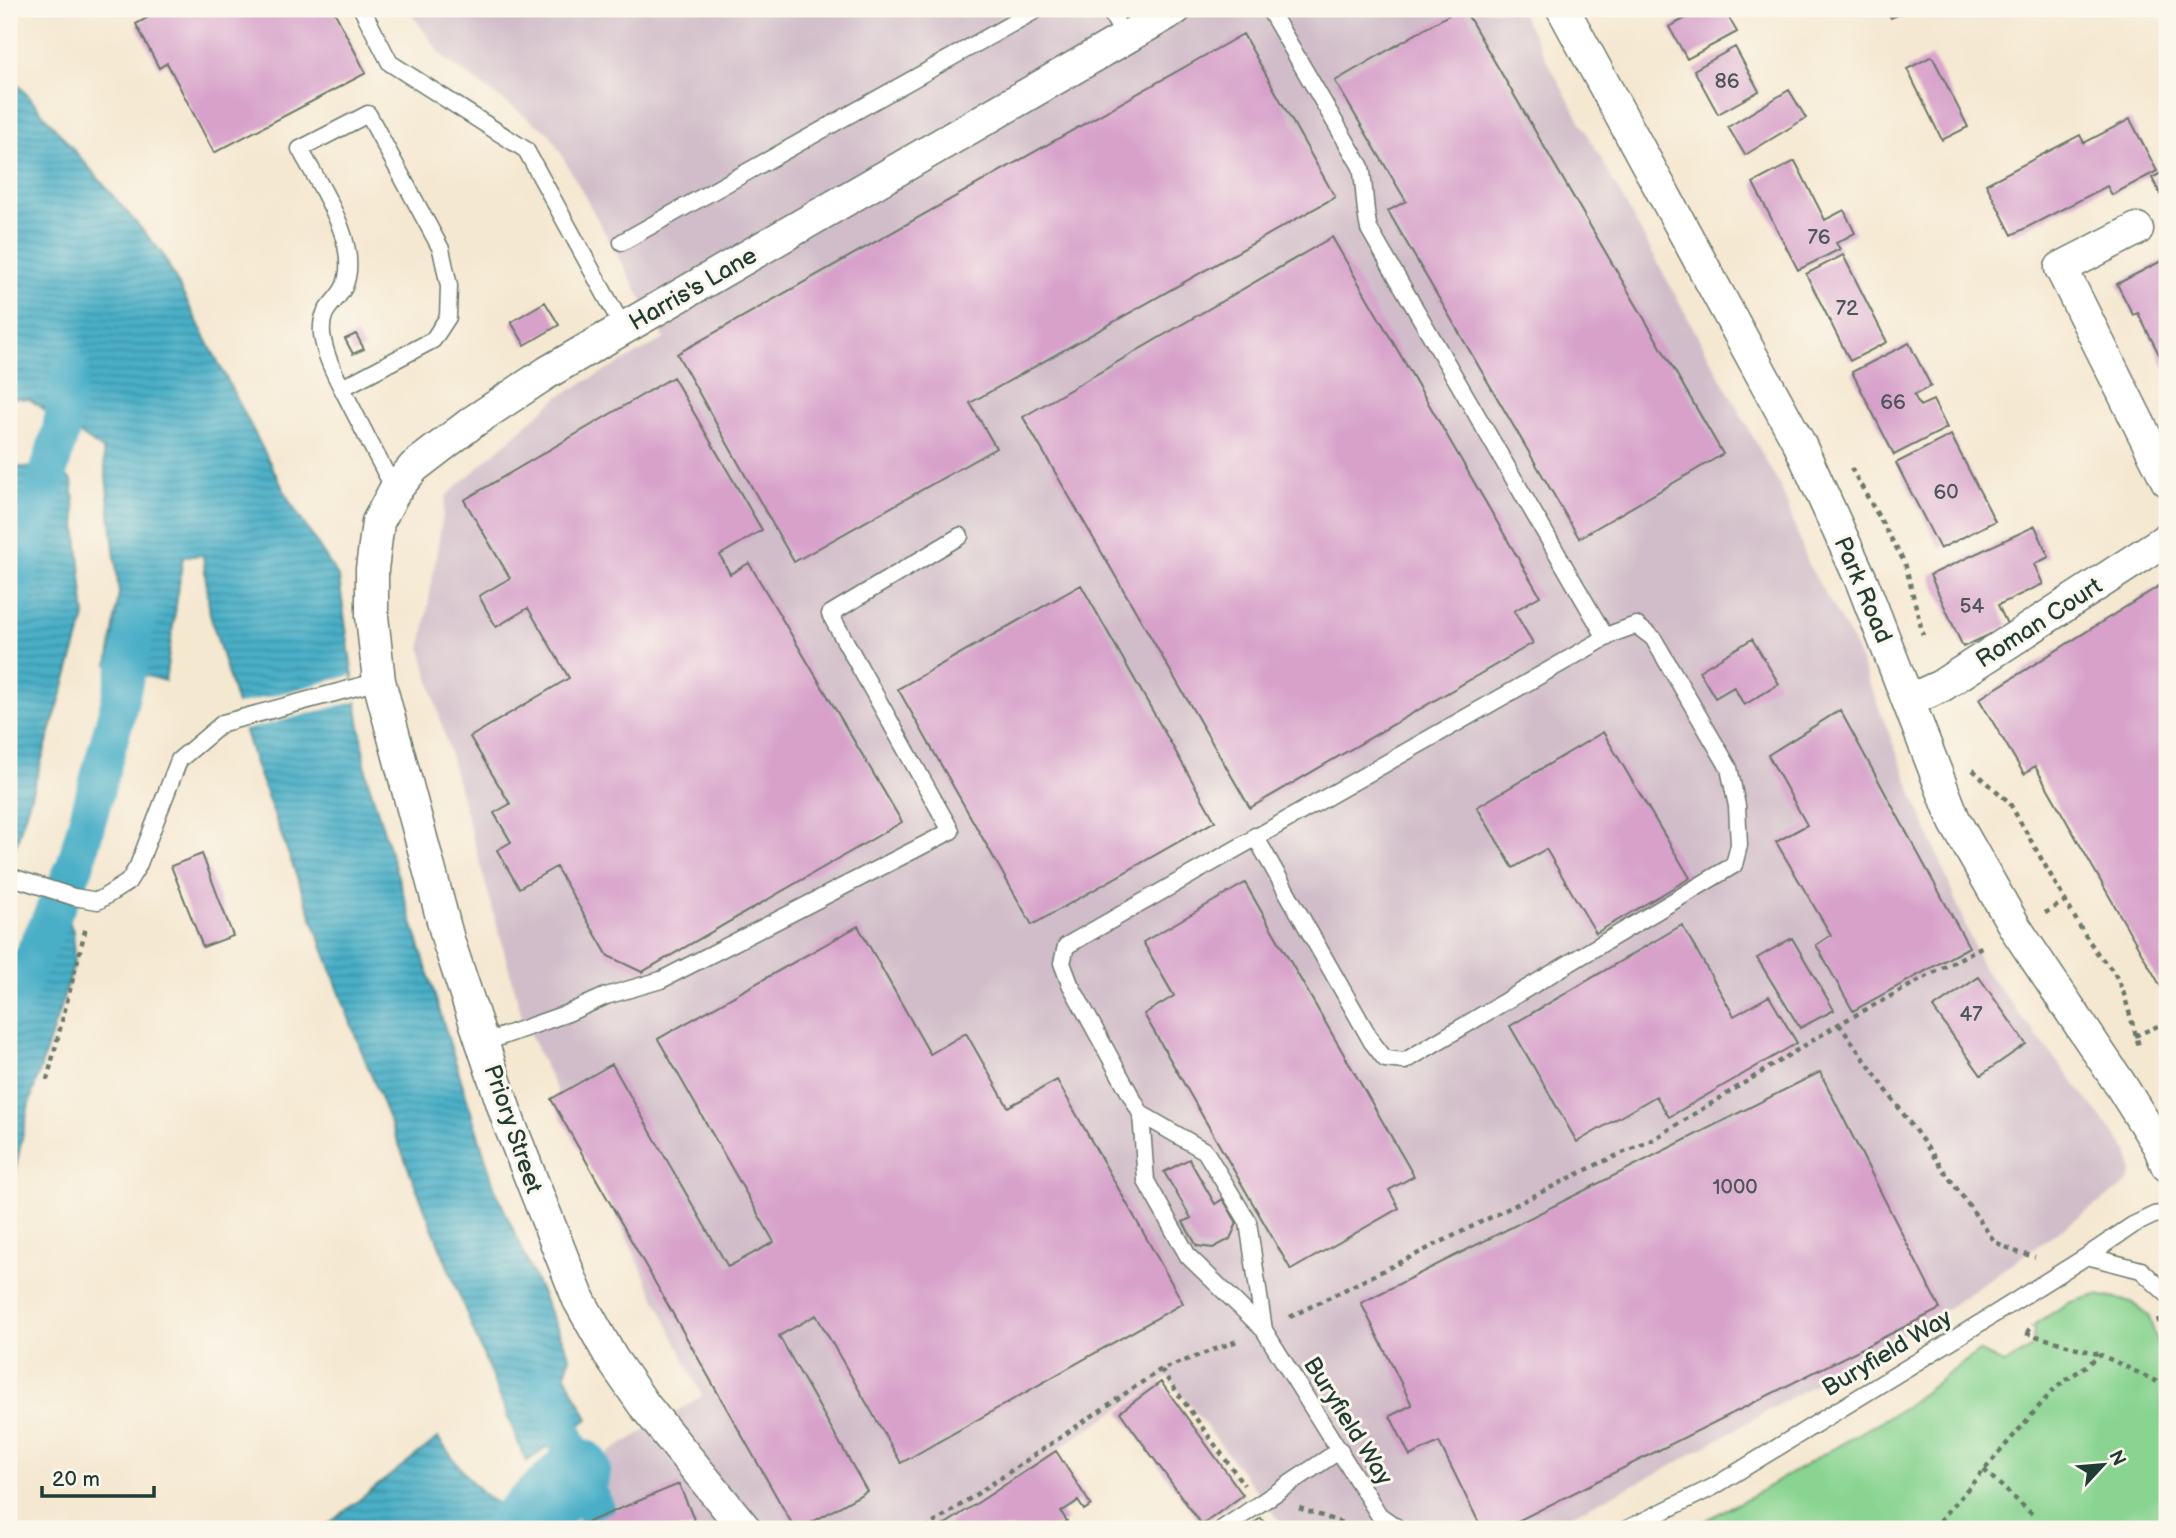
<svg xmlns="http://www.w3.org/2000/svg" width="2176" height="1538" font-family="'Balsamiq Sans',sans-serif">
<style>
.industrial{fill:#d1bdc9}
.park{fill:#89d491;stroke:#548862;stroke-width:2}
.water{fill:url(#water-rules);stroke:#34767e;stroke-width:2}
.pier{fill:#f5e8d1}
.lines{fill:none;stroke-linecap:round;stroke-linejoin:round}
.canal{stroke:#48afc7;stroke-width:38}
.river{stroke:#48afc7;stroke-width:66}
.building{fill:#d7a1ca}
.service-casing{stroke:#6a796b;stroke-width:19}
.minor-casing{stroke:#6a796b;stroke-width:35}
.path{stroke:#6a796b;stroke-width:4.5;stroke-dasharray:5 5;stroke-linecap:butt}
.service{stroke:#fff;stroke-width:16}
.minor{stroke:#fff;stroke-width:32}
.labels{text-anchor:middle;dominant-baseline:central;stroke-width:6;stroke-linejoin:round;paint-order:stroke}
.number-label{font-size:21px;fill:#4d565a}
.street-label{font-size:24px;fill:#1f3d34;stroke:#fbf7ec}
</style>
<defs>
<pattern id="water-rules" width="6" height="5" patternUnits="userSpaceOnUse" patternTransform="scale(1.75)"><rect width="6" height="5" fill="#48afc7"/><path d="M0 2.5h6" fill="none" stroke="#3b90a2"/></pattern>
</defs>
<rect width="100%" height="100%" fill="#fbf7ec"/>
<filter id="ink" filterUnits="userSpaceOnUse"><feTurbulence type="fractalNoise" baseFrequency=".0143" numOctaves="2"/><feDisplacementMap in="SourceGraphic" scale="14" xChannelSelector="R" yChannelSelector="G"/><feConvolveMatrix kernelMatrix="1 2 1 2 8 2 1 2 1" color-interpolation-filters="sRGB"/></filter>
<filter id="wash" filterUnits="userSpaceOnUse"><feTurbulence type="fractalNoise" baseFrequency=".00686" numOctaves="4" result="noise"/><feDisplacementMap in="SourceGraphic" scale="28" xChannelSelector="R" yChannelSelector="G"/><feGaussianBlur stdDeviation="1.57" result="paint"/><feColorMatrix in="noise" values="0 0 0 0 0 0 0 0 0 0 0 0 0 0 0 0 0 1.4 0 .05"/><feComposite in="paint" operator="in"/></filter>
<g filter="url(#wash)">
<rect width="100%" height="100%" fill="#f5e8d1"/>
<path class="industrial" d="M408,9H1519L1782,490L1809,566L1852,640L1982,967L2128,1151L2132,1171L2129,1182L1945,1310L1664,1470L1542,1529H1286L1168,1377L935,1529H532L578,1471L702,1396L523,1020L421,649L446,496L559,396L664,339L550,134L443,57Z"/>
<path class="park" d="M2097,1295L2131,1302L2149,1316L2161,1356L2163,1425L2167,1446V1529H1690L1759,1492L1905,1407L1979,1351L2005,1364L2033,1346L2034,1325L2068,1303Z"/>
<path class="water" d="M9,74L162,253L290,502L339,578L367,777L495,1189L570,1357L565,1375L588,1419L526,1462L356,1037L254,761L210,615L203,555L183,557L165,681L108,665L119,593L103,450L29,399L9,397Z
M9,466L60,470L72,481L85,617L9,868Z
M108,711L127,720L85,870L59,861Z
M40,910L68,919L73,931L74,965L29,1104L9,1201V985Z
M438,1438C459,1466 477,1495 509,1511L527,1506L535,1524L532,1529H322Z"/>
<path class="pier" d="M351,675L358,701L241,731L233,706Z"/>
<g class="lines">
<path class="canal" d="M9,605L61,430L70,371
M9,1008L75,866L118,708L138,620
M544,1386L603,1529"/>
<path class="river" d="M517,1529L578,1471"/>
</g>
<g id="blocks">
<path class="building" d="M154,9H333L366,73L214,153L167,63L159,68L136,24L156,13Z
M1459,9H1464L1723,454L1579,538L1388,211L1406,201L1335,81Z
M1703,9H1724L1737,32L1687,59L1669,27Z
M1887,9H1912L1891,18Z
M1243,34L1335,197L970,403L996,448L794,562L677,354Z
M1735,47L1759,91L1718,114L1694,70Z
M1932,56L1968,127L1942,140L1907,69Z
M1789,90L1806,118L1745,155L1728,127Z
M2130,119L2157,171L2112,195L2107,186L2012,235L1986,184L2080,135L2084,143Z
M1795,161L1825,220L1844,210L1855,233L1836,243L1840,249L1798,270L1753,183Z
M2167,170V207L2152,178Z
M1332,237L1540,596L1514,611L1533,643L1250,808L1023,417Z
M1843,255L1887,342L1850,361L1806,274Z
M2167,258V370L2138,313L2133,315L2117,284Z
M545,302L559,325L525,345L511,322Z
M356,334L364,349L353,354L345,339Z
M1909,343L1931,386L1914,395L1920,406L1933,400L1947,428L1894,455L1852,372Z
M673,377L762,530L720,555L730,574L749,563L902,822L642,972L608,956L556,867L519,888L497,850L511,842L494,813L510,804L470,737L569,678L528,608L496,627L479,596L510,578L464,500Z
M1951,435L1995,521L1940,549L1896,463Z
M2035,526L2049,557L2034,564L2043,584L1998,605L2008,626L1963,647L1930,575Z
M2167,581V993L2165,994L2035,766L2024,774L1979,699Z
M1081,585L1215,821L1032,925L898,689Z
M1752,639L1779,684L1744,705L1734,687L1715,698L1699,671Z
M1840,710L1969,947L1853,1011L1816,945L1831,935L1776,842L1807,825L1768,755Z
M1603,732L1690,878L1596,933L1546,849L1513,868L1477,807Z
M202,854L233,936L203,947L171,866Z
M1245,883L1414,1176L1389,1190L1399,1208L1291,1270L1144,1014L1174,996L1143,942Z
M1682,925L1734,1016L1769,996L1797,1043L1669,1117L1656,1096L1577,1142L1510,1026Z
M858,926L930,1054L966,1033L1008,1107L1057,1080L1183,1303L901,1463L816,1315L779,1336L867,1491L800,1529H795L551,1099L612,1064L728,1267L774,1242L658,1039Z
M1792,938L1834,1010L1800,1028L1757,958Z
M1979,977L2026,1044L1981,1075L1933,1008Z
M1820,1072L1940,1309L1502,1529H1482L1439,1442L1410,1456L1390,1416L1412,1405L1361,1303Z
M1189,1159L1215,1204L1223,1199L1237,1223L1230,1239L1213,1248L1197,1246L1183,1222L1191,1218L1164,1172Z
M1161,1382L1243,1495L1202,1525L1120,1412Z
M1056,1451L1091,1505L1084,1510L1078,1501L1061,1512L1067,1521L1054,1529H1042L1040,1526L1035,1529H938Z
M679,1484L698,1529H571Z
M1261,1518L1269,1529H1246Z"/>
</g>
</g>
<g filter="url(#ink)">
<use href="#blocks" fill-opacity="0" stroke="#6a796b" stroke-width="2"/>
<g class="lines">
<g class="service-casing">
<path id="service" d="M362,9L390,63L526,150L624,329
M1109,9L1125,38
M1269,9L1361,167C1365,187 1364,208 1369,229L1606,638
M622,242L1038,9
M342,388L433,340L448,317L449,286L441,249L368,114L300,149C319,185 362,245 344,287C335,305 320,307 322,334C325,359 339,382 350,404C365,433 379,461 395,490
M1255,836L1372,1042L1385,1059L1405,1061L1734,865L1739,845L1737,806L1729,768L1653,638L1636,625L1614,633L1066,946L1062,963L1070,984L1141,1114L1146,1181L1188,1256L1264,1330L1379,1515L1399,1529
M9,876L74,897L98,901L128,882L138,866L179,760L223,723L379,681
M483,1043L568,1013L606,996L661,980L951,831L830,614L960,536
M1141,1114L1205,1151L1248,1222L1264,1330
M2087,1256L2141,1270L2167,1294
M1222,1529L1340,1450
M1627,1529L1713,1487L1985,1320L2087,1256L2133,1225L2154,1215L2167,1213"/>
</g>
<g class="minor-casing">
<path id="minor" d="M1563,9L1799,443L1862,582L1955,822L2016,929L2120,1084L2159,1146L2167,1165
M2137,229L2061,268L2167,480
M1908,701L1941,686L2167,539
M745,1529L644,1405L612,1359L579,1300L509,1123L449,943L379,681L372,616V569L378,522L395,490L414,467L474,421L548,372L1175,9"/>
</g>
<path class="path" d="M1851,468L1905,563L1923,635
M1973,770L2009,802L2083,932L2098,954L2114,972L2123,991L2139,1046
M2045,913L2067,900
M1839,1024L1995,1242L2017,1252L2035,1257
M2135,1036L2167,1022
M47,1080L86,927
M1290,1317L1600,1163L1654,1139L1839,1024L1985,945
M2158,1318L2166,1348V1386
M2026,1333L2101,1355
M2027,1333L2032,1324
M1161,1370L1244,1485
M1984,1470L2034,1516
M1299,1508L1354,1527
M925,1529L1160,1370L1237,1341
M1933,1529L2054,1389L2101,1355L2166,1386L2167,1414"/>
<use href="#service" class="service"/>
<use href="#minor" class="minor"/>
</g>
</g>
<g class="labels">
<g class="number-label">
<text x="1727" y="81">86</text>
<text x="1819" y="237">76</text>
<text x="1847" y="308">72</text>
<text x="1893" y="402">66</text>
<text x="1946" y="492">60</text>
<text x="1972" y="606">54</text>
<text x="1971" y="1014">47</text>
<text x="1735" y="1187">1000</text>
</g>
<g class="street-label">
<text transform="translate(693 289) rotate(-30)">Harris's Lane</text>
<text transform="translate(1863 590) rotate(67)">Park Road</text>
<text transform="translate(2039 623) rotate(-33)">Roman Court</text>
<text transform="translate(513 1129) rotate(71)">Priory Street</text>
<text transform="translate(1887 1353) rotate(-31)">Buryfield Way</text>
<text transform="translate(1348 1421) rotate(58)">Buryfield Way</text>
</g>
</g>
<rect width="2176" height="1538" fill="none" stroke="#fbf7ec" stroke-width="35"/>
<g transform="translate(2103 1465) rotate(64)" stroke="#fbf7ec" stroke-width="5" paint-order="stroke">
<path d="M0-5L12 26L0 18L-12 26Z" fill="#1f3d34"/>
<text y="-10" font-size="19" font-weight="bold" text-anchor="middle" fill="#1f3d34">N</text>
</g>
<path d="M42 1486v10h112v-10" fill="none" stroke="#1f3d34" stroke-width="3.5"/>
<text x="52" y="1486" font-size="21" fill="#1f3d34" stroke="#fbf7ec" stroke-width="5" paint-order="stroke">20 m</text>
</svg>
